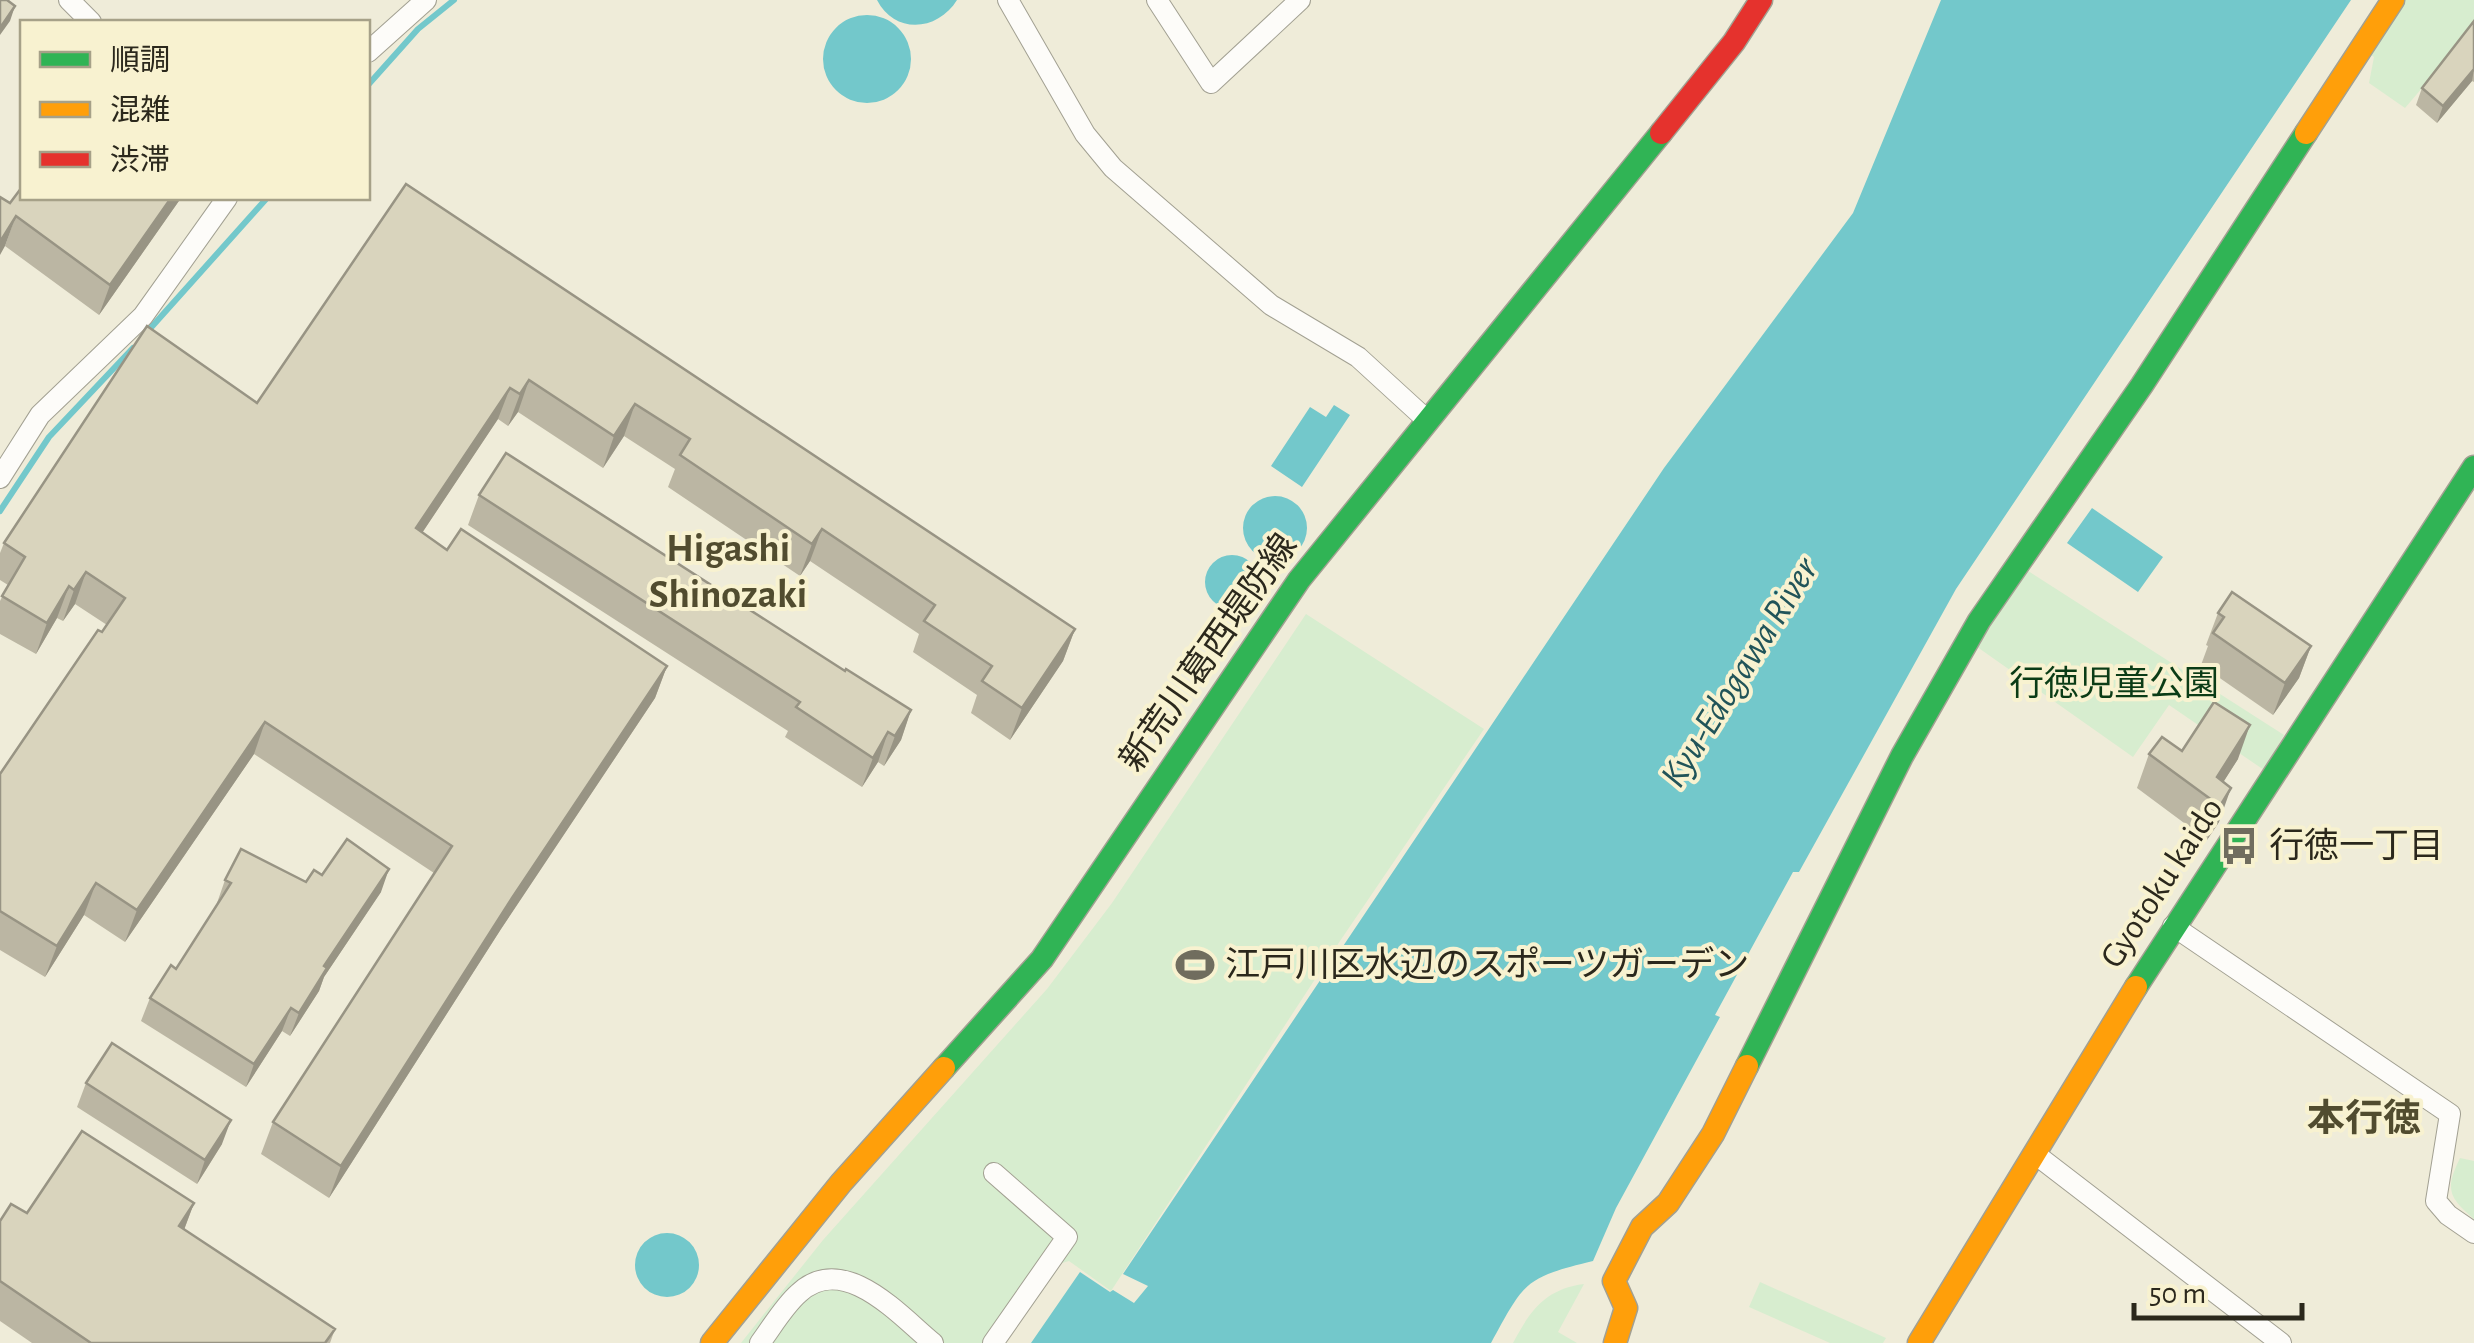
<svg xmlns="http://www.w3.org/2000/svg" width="2474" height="1343" font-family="'Alegreya Sans','Noto Sans JP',sans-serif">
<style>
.green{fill:#d7edcf}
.water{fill:#73c8cb}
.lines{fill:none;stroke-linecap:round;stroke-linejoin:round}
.stream{stroke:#73c8cb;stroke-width:6}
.street-casing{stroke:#a2a092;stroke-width:22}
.fast-casing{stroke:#a2a092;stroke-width:25}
.slow-casing{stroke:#a2a092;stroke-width:25}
.jam-casing{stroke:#a2a092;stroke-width:25}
.street{stroke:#fdfcf9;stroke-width:20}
.fast{stroke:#30b455;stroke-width:22}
.slow{stroke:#ff9f0a;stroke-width:22}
.jam{stroke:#e5322d;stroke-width:22}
.wall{fill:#bbb6a3}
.shaded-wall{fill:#989484}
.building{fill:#d9d4bd;stroke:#989484;stroke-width:2.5}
.labels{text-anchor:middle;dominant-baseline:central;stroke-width:8;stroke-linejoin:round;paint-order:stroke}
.street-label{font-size:35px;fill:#2b281c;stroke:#f8f2d0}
.park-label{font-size:35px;fill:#0b3c16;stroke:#f8f2d0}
.poi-label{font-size:35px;fill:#2b281c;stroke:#f8f2d0;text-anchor:start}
.water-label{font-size:38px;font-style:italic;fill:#215459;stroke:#f8f2d0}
.neighbourhood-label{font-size:38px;font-weight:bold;fill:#514c2f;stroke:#f8f2d0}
.quarter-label{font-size:40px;font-weight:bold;fill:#514c2f;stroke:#f8f2d0}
</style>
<rect width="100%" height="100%" fill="#efecd9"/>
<path class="green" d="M2400,0H2474V34L2470,32L2405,108L2369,83L2374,57L2368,53Z
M2025,569L2284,735L2264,770L2169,705L2133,757L1973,644Z
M1306,614L1484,729L1340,941L1111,1291L1069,1261L1062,1263L1005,1343H741L823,1240L1047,989L1112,903Z
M2460,1158L2474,1161V1219C2448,1197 2445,1189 2460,1158Z
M1760,1282L1886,1338L1883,1343H1830L1749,1307Z
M1584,1284L1558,1332L1577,1343H1513C1530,1311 1545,1289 1584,1284Z"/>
<path class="water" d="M877,0H957C938,31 895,35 877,0Z
M1941,0H2351L1956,589L1799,872H1793L1715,1015L1720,1017L1616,1208L1593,1261C1524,1278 1525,1281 1491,1343H1031L1080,1272L1110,1292L1113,1290L1134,1303L1148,1286L1123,1274L1664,468L1853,213Z
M823 59a44 44 0 1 1 88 0a44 44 0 1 1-88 0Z
M1334,405L1350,415L1302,487L1271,466L1310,407L1326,417Z
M1243 528a32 32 0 1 1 64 0a32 32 0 1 1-64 0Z
M2092,508L2163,557L2138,592L2067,543Z
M1205 582a27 27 0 1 1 54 0a27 27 0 1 1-54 0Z
M635 1265a32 32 0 1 1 64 0a32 32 0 1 1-64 0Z"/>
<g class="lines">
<path class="stream" d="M368,85L418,29L454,0
M148,331L267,198
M0,511L49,437L133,348"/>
<g class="street-casing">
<path id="street" d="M69,0L91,22
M1008,0L1085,134L1113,168L1271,305L1358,357L1428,421
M1157,0L1211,83L1300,0
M368,52L426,0
M0,478L40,415L143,316L227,198
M2173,926L2450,1114L2436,1201L2448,1215L2474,1233
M2035,1154L2281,1343
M760,1343C772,1327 784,1306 799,1293C844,1251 900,1316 933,1343
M993,1343L1067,1237L994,1173"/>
</g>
<g class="fast-casing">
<path id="fast" d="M2136,987L2474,467
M1747,1066L1902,756L1979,621L2142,385L2306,133
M944,1068L1042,959L1299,580L1661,133"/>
</g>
<g class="slow-casing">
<path id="slow" d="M2306,133L2393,0
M712,1343L841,1183L944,1068
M1615,1343L1626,1308L1614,1281L1642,1227L1668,1203L1713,1134L1747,1066
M1919,1343L2136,987"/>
</g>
<g class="jam-casing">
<path id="jam" d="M1661,133L1734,42L1761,0"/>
</g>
<use href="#street" class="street"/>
<use href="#fast" class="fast"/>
<use href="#slow" class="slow"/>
<use href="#jam" class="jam"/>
</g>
<path class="wall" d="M2474,21V82L2472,81L2437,123L2416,105L2422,88Z
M406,184L1075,629L1063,661L1010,740L971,713L977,695L913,652L919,634L810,561L800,576L668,487L675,469L624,436L603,468L518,412L508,426L498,419L422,533L447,550L667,666L655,698L501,929L329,1198L261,1154L273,1122L434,873L254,754L125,942L84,915L45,977L0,950V774L107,625L75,604L63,621L57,618L36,654L0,634V601L8,585L0,580V553L4,543L257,403Z
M22,198H181L99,315L5,246Z
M479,495L845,671L911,710L901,740L884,766L878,762L862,787L785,737L788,731L468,525Z
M2218,613L2311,646L2299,678L2273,715L2201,665L2208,646L2206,645Z
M2182,751L2238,759L2223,782L2219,822L2207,840L2137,788L2149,754Z
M322,875L381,892L324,977L319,991L290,1036L282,1031L246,1087L141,1021L150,998L176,969L218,903H217L225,880L306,882Z
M86,1083L222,1144L197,1184L77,1107Z
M194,1203L184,1230L335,1329L330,1343H32L0,1321V1221L27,1213Z"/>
<path class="shaded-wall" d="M15,6L10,21L0,35V28Z
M2474,69L2472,81L2437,123L2443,106Z
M171,198H181L99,315L110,285Z
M16,216L5,246L0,255V242Z
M529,380L518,412L508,426L520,394Z
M510,388L498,419L404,560L416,528Z
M635,404L624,436L603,468L614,436Z
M822,529L810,561L800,576L812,544Z
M86,572L75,604L63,621L74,590Z
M69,586L57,618L36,654L47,623Z
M1075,629L1063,661L1010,740L1022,708Z
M2311,646L2299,678L2273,715L2285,683Z
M667,666L655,698L501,929L329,1198L341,1166L512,898Z
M911,710L901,740L884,766L895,736Z
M265,722L254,754L125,942L137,910Z
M2250,725L2238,759L2212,800L2217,777Z
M888,732L878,762L862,787L873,758Z
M2231,788L2219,822L2207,840L2220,806Z
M389,869L381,892L324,977L319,991L290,1036L299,1013L324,966Z
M96,883L84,915L45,977L57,946Z
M291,1008L282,1031L246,1087L254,1064Z
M231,1120L222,1144L197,1184L205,1160Z
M194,1203L182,1235L179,1226Z"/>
<path class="building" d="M0,0H7L15,6L0,28Z
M2474,21V69L2443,106L2422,88Z
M406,184L1075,629L1022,708L982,681L992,666L924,621L935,605L822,529L812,544L680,455L690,439L635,404L614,436L529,380L520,394L510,388L416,528L447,550L461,529L667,666L512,898L341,1166L273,1122L452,846L265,722L137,910L96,883L57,946L0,911V774L98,630L102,632L125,598L86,572L74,590L69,586L47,623L2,596L25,557L4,543L147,326L257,403Z
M22,187V198H171L110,285L16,216L0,242V197L10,203Z
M506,453L845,671L846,669L911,710L895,736L888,732L873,758L796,707L800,702L479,495Z
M2232,592L2311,646L2285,683L2213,633L2224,617L2218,613Z
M2214,702L2250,725L2217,777L2231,788L2220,806L2149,754L2162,737L2182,751Z
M347,839L389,869L324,966L327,968L299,1013L291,1008L254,1064L150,998L171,965L176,969L231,883L225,880L241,849L306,882L314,870L322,875Z
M112,1043L231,1120L205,1160L86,1083Z
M82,1131L194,1203L179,1226L335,1329L325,1343H91L0,1281V1221L11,1204L27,1213Z"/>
<defs>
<g id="bus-bare" transform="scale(3)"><path d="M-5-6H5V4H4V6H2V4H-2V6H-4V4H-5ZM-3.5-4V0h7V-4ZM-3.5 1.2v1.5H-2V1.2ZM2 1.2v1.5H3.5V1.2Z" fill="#706d5e" stroke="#f8f2d0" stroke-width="2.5" paint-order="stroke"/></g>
<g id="stadium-bare" transform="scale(3)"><path d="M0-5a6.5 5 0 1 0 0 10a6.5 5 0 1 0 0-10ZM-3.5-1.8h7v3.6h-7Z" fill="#706d5e" stroke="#f8f2d0" stroke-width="2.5" paint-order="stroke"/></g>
</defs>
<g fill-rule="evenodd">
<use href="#bus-bare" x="2239" y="846"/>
<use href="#stadium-bare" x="1195" y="965"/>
</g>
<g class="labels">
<g class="street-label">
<text transform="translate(1209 653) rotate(-55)">新荒川葛西堤防線</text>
<text transform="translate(2162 883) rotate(-57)">Gyotoku kaido</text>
</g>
<g class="park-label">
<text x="2114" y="684">行徳児童公園</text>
</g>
<g class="poi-label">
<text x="2269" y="846">行徳一丁目</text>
<text x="1225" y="965">江戸川区水辺のスポーツガーデン</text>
</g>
<g class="water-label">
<text transform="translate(1740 673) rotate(-58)">Kyu-Edogawa River</text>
</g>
<g class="neighbourhood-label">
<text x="2364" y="1120">本行徳</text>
</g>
<g class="quarter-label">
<text x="728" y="549">Higashi<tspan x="728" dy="46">Shinozaki</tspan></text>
</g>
</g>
<rect x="20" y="20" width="350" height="180" fill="#f8f2d0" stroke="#a6a188" stroke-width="2.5"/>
<rect x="40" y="52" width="50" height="15" fill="#30b455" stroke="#a6a188" stroke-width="2.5"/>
<text x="110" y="70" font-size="30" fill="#2b281c">順調</text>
<rect x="40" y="102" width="50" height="15" fill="#ff9f0a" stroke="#a6a188" stroke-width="2.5"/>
<text x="110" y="120" font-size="30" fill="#2b281c">混雑</text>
<rect x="40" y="152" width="50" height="15" fill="#e5322d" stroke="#a6a188" stroke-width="2.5"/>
<text x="110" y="170" font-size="30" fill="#2b281c">渋滞</text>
<path d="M2134 1303v15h168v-15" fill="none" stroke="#2b281c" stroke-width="5"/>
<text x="2149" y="1303" font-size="30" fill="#2b281c" stroke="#f8f2d0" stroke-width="8" paint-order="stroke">50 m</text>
</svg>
